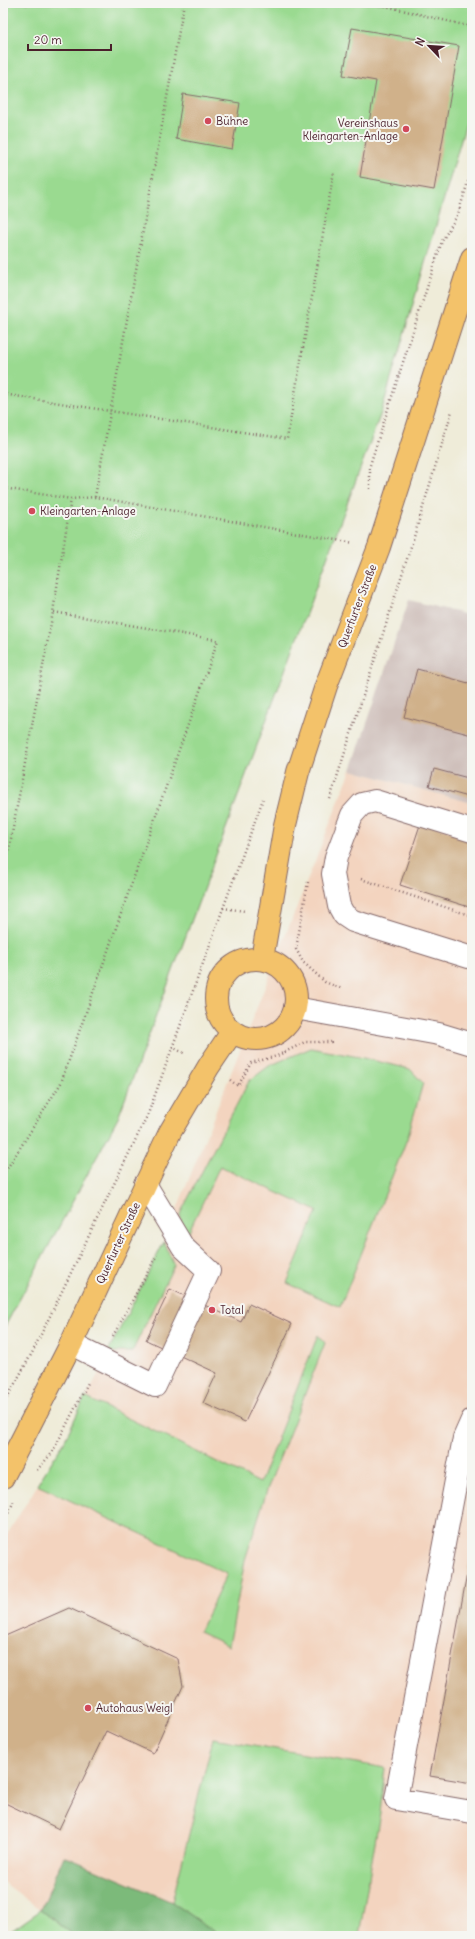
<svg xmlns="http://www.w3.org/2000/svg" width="475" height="1939" font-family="Delius,sans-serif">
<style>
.built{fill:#f3d4bf}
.industrial{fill:#cfc0bb}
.green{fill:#9ada90;stroke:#727c5e}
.forest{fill:#7bba7a;stroke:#626c52}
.building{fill:#d0b18a}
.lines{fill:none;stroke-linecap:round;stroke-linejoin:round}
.minor-casing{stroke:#846768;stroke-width:24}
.major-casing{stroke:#846768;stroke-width:24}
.path{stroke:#846768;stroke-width:2.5;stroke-dasharray:1 3;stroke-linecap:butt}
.minor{stroke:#fff;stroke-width:22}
.major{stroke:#f3c26a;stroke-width:22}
.poi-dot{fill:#d1495b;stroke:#f6f6f2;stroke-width:1.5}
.labels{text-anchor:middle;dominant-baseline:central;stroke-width:4;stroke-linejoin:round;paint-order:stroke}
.poi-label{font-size:11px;fill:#4a1f2b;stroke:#f6f6f2;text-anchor:start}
.street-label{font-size:11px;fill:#4a1f2b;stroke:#f6f6f2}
</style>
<rect width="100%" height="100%" fill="#f6f6f2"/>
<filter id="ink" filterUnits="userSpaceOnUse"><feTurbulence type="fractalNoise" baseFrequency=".025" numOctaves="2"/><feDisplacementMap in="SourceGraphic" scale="8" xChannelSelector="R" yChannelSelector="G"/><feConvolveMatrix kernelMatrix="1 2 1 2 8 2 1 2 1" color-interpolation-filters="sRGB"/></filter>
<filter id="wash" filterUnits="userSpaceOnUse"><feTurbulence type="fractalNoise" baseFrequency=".012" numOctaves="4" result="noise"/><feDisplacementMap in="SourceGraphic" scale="16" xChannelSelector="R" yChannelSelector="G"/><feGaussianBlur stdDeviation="0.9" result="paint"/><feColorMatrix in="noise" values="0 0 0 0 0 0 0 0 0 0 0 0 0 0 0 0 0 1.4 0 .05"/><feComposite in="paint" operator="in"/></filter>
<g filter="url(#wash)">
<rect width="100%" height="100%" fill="#efecd9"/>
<path class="built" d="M351,770L472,803V1936H221L172,1902L64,1856L41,1910L3,1882V1541L64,1442L162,1247Z"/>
<path class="industrial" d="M409,600L472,616V803L351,770Z"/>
<path class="green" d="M3,3H472V103L381,413L118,1118L3,1330Z
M311,1048L359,1057L410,1069L423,1083L407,1139L340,1307L287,1283L317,1211L220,1166L188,1233L182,1229L180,1214L249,1081L269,1066Z
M164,1242L174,1265L132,1352H108Z
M318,1335L325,1343L267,1490L245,1560L229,1646L199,1632L227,1574L37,1485L64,1442L85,1397L260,1483Z
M213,1738L385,1768L380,1813L359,1936H221L172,1902Z
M41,1910L75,1936H4Z"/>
<path class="forest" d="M64,1856L172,1902L221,1936H75L41,1910Z"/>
<g id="blocks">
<path class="building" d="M352,28L459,46L434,190L360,177L376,81L343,75Z
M183,94L240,103L232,149L176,139Z
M417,669L472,684V735L404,717Z
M434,769L472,779V798L429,786Z
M421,822L472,839V908L400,885Z
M170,1289L241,1322L249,1304L292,1324L245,1422L203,1403L217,1373L146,1340Z
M471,1552H472V1783L430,1776Z
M69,1608L178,1659L183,1686L153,1753L106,1731L59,1829L3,1802V1637Z"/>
</g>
</g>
<g filter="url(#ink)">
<use href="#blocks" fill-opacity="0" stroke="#846768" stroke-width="1"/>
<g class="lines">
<g class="minor-casing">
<path id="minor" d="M472,831L375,801L362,804L352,815L336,857L333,874L339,906L344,915L353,921L472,958
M295,1008L439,1034L472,1044
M71,1344L155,1386L209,1271L183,1247L145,1184
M472,1420L464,1438L396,1799L472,1812"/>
</g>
<g class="major-casing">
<path id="major" d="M216 999a40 40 0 1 1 80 0a40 40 0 1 1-80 0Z
M262,959L285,825L298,772L326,686L379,547L472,258
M3,1477L71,1344L170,1132L209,1066L232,1032"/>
</g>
<path class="path" d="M373,3L472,27
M3,394L287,439L334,171
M3,488L71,499L95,497L354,543
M370,489V465L442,241L458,214L472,169
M95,497L184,3
M330,799L414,537L452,411
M361,879L472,916
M3,882L53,612L71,499
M308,882L296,949L303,962L325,982L342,989
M223,908L245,911
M172,1047L186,1054
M230,1080L238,1086L251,1063L277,1056L305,1042H331L332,1040
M3,1175L61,1083L218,640L53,612
M113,1336L157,1255
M3,1405L32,1353L148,1114L263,799
M37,1470L52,1453L89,1381
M3,1524L15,1499"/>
<use href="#minor" class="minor"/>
<use href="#major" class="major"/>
</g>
</g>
<g class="poi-dot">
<circle cx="208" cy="121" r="4"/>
<circle cx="406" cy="129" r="4"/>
<circle cx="32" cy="511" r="4"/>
<circle cx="212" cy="1310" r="4"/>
<circle cx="88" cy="1708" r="4"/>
</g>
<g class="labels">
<g class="poi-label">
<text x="216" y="121">Bühne</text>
<text x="398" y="123" text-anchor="end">Vereinshaus<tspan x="398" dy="13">Kleingarten-Anlage</tspan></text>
<text x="40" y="511">Kleingarten-Anlage</text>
<text x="220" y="1310">Total</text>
<text x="96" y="1708">Autohaus Weigl</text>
</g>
<g class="street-label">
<text transform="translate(357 606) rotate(-69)">Querfurter Straße</text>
<text transform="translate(118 1243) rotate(-65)">Querfurter Straße</text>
</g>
</g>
<rect width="475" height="1939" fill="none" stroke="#f6f6f2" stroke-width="16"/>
<g transform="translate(429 46) rotate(295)" stroke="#f6f6f2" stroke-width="3" paint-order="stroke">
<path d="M0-3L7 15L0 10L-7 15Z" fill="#4a1f2b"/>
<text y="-6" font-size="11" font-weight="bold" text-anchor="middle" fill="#4a1f2b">N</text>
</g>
<path d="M28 44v6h83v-6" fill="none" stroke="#4a1f2b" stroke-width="2"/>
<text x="34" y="44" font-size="12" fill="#4a1f2b" stroke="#f6f6f2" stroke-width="3" paint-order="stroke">20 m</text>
</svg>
